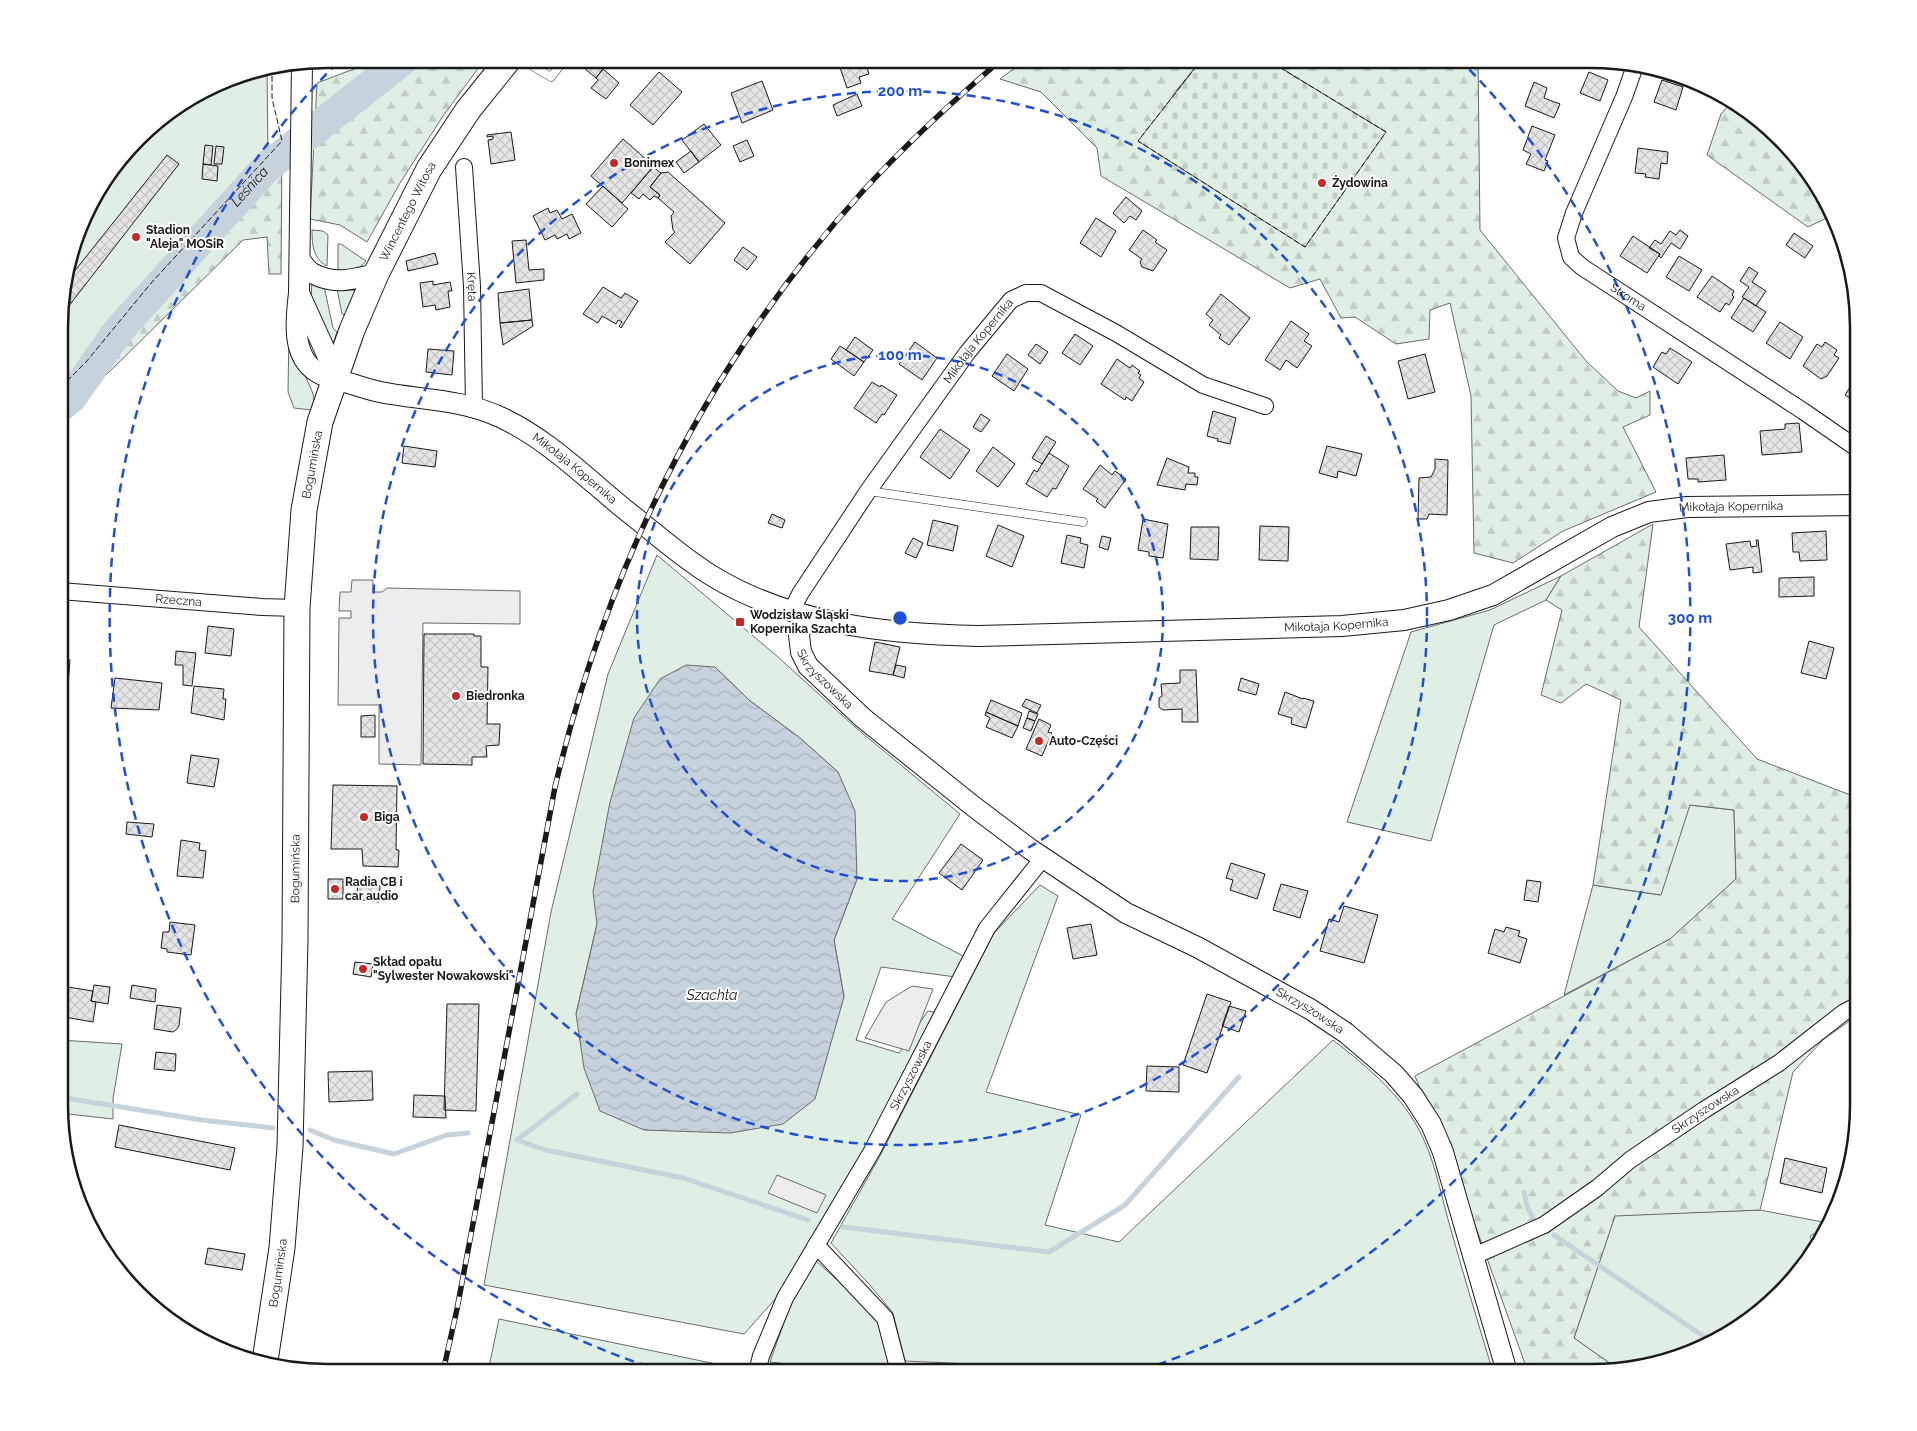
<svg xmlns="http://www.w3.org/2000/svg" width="1917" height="1431" font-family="Raleway,sans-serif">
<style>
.grass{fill:#e0efe3;stroke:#6a6a6a;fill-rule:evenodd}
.forest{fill:url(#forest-firs);stroke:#6a6a6a}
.cemetery{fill:url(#cemetery-stones);stroke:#6a6a6a}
.parking{fill:#ededed;stroke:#6a6a6a}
.water{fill:url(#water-waves);stroke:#6a6a6a}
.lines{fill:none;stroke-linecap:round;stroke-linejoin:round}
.stream{stroke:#c6d2dc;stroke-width:5}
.river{stroke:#c6d2dc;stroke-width:31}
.building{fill:url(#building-cross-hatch);stroke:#1a1a1a}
.service-casing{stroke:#1a1a1a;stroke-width:9}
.minor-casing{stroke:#1a1a1a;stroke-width:18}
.tertiary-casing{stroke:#1a1a1a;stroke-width:22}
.primary-casing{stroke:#1a1a1a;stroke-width:27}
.service{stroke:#fff;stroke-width:8}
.minor{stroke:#fff;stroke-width:16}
.tertiary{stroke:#fff;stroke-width:20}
.primary{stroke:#fff;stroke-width:25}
.rail-casing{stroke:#1a1a1a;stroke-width:5.5}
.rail{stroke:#fff;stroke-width:4;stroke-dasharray:11;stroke-linecap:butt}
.fence{stroke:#1a1a1a;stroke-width:1;stroke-dasharray:6 2.5;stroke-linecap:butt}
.ring{fill:none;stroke:#1d4ed8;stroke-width:2.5;stroke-dasharray:9 6}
.poi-dot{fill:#c62828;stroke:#fff;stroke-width:2}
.labels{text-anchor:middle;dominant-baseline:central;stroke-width:4;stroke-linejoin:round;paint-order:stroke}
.poi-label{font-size:12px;font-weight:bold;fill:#1a1a1a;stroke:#fff;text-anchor:start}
.street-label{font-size:12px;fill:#1a1a1a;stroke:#fff}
.water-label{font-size:14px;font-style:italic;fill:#1a1a1a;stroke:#fff}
.rim{fill:none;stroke:#1a1a1a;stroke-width:2.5}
.centre{fill:#1d4ed8;stroke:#fff;stroke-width:2.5}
.ring-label{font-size:15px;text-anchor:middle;font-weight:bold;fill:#1d4ed8;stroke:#fff;stroke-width:4;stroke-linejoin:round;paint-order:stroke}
</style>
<defs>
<pattern id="forest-firs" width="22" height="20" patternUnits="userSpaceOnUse" patternTransform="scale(1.25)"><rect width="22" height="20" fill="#e0efe3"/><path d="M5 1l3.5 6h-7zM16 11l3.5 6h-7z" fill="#c0ccc2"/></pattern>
<pattern id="cemetery-stones" width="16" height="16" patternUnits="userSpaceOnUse" patternTransform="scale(1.25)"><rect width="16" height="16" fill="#e0efe3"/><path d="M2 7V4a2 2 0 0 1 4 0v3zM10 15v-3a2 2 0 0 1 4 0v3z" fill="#c0ccc2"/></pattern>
<pattern id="water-waves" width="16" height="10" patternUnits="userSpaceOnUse" patternTransform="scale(1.25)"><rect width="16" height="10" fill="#c6d2dc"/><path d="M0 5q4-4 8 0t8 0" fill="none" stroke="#aab4bc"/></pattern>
<pattern id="building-cross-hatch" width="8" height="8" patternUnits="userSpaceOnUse" patternTransform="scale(1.25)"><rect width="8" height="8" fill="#e6e6e6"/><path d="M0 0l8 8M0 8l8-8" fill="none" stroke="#c5c5c5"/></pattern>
</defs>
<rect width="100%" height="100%" fill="#fff"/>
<path class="grass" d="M267,69L268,154L152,282L86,362L61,387V291L95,193L150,125L240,73Z
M312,230L323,231L328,235L327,266C313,259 312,244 312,230Z
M338,244H341L366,261C359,271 349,270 338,271Z
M312,282L324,286L333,328L337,332L333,344C318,321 309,311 312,282Z
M337,289L353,290L355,292L345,315L342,314Z
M289,330L295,352L312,391L314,398L312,410L294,408L288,392Z
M657,555L778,657L855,727L960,814L892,919L965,957L956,977L881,967L856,1040L899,1053L928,1011L938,1013L867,1149L778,1296L744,1334L484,1285L551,912L608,674ZM715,667L749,700L800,738L838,772L857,879L834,940L844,997L576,1014L597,924Z
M1561,576L1546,600L1494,625L1431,841L1347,822L1411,632L1490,610Z
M1689,805L1734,810L1736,879L1670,939L1564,995L1593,885L1660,895Z
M1040,885L1058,896L986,1092L1081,1115L1045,1225L1119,1242L1333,1040C1365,1065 1397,1091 1417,1126C1434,1156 1440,1191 1449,1223C1463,1273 1478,1323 1493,1372H1155L905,1361L893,1313L869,1284L831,1243L881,1154L994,933Z
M60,1040L122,1044L113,1099V1119L59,1113Z
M1858,1102V1122L1838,1207L1836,1208Z
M1760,1210L1828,1223L1825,1228L1810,1236L1814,1246L1792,1281L1709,1345L1643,1367L1618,1369L1574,1338L1615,1215Z
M815,1260L856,1297L881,1323L891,1365L890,1372H858L770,1362L791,1302Z
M499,1319L721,1365L719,1372H488Z"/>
<path class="forest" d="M380,59H485L443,116L400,183L367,242L340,225L310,219L317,83Z
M1027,59H1202L1176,91L1386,132L1266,59H1478L1480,230L1586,361L1618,391L1636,398L1650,391V415L1623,427L1656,492L1563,531L1513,563L1474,553L1471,396L1450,303L1430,310L1429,339L1396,344L1355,317L1341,318L1320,279L1290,288L1101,176L1097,148L1041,92L1000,79Z
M1731,103L1767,125L1831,208L1833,215L1808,227L1707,155L1721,114Z
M282,147L281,274H269L267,237L243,240L101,380L61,415V393L135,307Z
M1653,524L1639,627L1757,759L1858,798V1015L1824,1039L1793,1072L1760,1210L1615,1216L1574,1338L1618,1369L1590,1372H1528L1475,1225L1415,1076L1670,939L1736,879L1734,810L1690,805L1661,895L1593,885L1621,700L1586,684L1561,703L1541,695L1562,610L1546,600L1561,576Z"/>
<path class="cemetery" d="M1202,59H1266L1386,132L1305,247L1138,141Z"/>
<path class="parking" d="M352,580H373V592H382L387,588L520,591V624L423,623L421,765L379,764V705H338L339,618H351V611H339L340,592H351Z
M912,986L933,989L909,1051L865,1038L886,1002Z
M777,1175L826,1195L817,1213L768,1193Z"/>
<path class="water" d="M686,665L715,667L749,700L800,738L838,772L855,811L857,879L834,940L844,997L815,1099L783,1124L730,1133L644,1130L600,1111L584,1068L576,1014L597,924L593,892L610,802L634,718L660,679Z"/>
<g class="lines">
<path class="stream" d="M59,1097L202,1120L273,1128
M310,1130L334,1140L394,1154L447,1135L468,1133
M517,1140L546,1150L683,1178L808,1220
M517,1140L577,1094
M1524,1192L1527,1206L1533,1218
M843,1227L1049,1252L1125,1205L1239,1077
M1554,1235L1712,1342
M1704,1337L1723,1334"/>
<path class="river" id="s1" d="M61,406L71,398L118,331L267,167L404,59"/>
</g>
<path class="building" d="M584,59H611L596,78L579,64Z
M837,59H864L869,74L859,77L861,83L847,88Z
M1596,59H1608L1613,60L1610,69L1595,63Z
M603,69L619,83L606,99L591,88L598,80L596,78Z
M659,72L682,92L653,125L630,105Z
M1589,72L1608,80L1600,101L1580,93Z
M1662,80L1683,87L1676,110L1654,102Z
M762,81L773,110L742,123L731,93Z
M1534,82L1547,88L1544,98L1560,104L1554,118L1525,106Z
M857,94L862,106L837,116L833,105Z
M704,124L721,145L699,162L682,140Z
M1532,126L1555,135L1545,160L1548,161L1544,171L1526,164L1531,154L1523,150Z
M511,132L515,160L491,164L488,140L493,139V136L487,137V135Z
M623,139L654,166L622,203L591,176Z
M747,140L754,156L740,162L733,146Z
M205,145L213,146L211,165L203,164Z
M216,146L224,147L222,164H214Z
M1638,148L1668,152L1667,164L1661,163L1659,179L1645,177L1646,174L1635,173Z
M691,151L699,162L684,173L676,162Z
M167,155L179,164L61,316L62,287Z
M203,164L218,166L217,181L202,179Z
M653,167L661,173L650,187L660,195L658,198L654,196L650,200L643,194L639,199L631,193Z
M668,172L725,223L690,264L665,242L675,232L673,230L671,216L674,212L658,198L660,195L650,187L661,173Z
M603,186L628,209L612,227L586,204Z
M1126,197L1142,211L1136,220L1130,216L1124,223L1113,213Z
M548,208L550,213L557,210L562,219L572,214L581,233L569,239L567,234L557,239L555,235L545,240L533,216Z
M1096,218L1116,231L1101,257L1080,243Z
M1143,230L1157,240L1155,242L1167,250L1153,271L1142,267L1140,262L1142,259L1129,250Z
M1680,230L1688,236L1680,249L1671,243L1661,258L1659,256L1660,254L1649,248L1655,240L1661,244L1670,231L1676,235Z
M1794,233L1813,246L1805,258L1786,245Z
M1633,236L1660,254L1647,273L1620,256Z
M526,240L529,270L544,269V280L516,283L512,241Z
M743,247L757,257L747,270L734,260Z
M435,253L438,264L408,271L406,261Z
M1679,256L1702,270L1689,291L1666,277Z
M1749,267L1758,273L1752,282L1766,291L1756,306L1742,297L1749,287L1740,281Z
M1712,276L1734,291L1732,295L1734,297L1729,305L1726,303L1720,312L1697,297Z
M433,281V285L450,282L452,291H448L450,307L436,310L435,305L423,307L420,283Z
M603,287L621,298L625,293L638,301L621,328L619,326L622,322L618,320L616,324L602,316L598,323L583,314Z
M529,289L532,320L500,323L498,293Z
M1221,294L1250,318L1229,345L1219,338L1221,335L1209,325L1213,320L1206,314Z
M1744,298L1766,312L1753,332L1731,318Z
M532,320L533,326L503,345L500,323Z
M1291,321L1309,334L1304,341L1312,346L1297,368L1286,360L1280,370L1265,360Z
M1780,322L1803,337L1790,359L1766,343Z
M1075,334L1093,346L1080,365L1062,353Z
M855,337L873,350L864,362L846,350Z
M915,342L937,358L922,380L899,364Z
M1825,342L1837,350L1834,355L1839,358L1827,376L1821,379L1803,366L1817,344L1822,347Z
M1036,344L1048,352L1040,364L1028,355Z
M840,346L864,362L854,376L831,359Z
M1670,348L1692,362L1678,384L1653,367L1662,352L1666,354Z
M428,349L454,351L452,375L426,372Z
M1007,354L1028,369L1014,391L992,376Z
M1425,354L1435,392L1408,399L1398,361Z
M1117,359L1130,368L1132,365L1140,371L1138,373L1141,375L1139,378L1144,382L1132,401L1126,397L1125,400L1101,384Z
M1858,374V403L1845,395Z
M872,382L880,387L881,385L897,395L884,415L882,414L876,423L854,408Z
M1213,411L1236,418L1230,444L1217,441L1218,439L1207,436Z
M981,414L990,420L981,432L973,427Z
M1799,423L1802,452L1762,455L1760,431L1785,429V424Z
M940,429L970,450L950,479L920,457Z
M1046,436L1056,442L1042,464L1032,458Z
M404,446L437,451L435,467L402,463Z
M1327,446L1362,454L1356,476L1338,471L1337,478L1319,473Z
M993,447L1015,464L998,487L976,471Z
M1049,453L1069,466L1056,489L1053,488L1047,497L1026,484L1034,470L1037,472Z
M1724,455L1726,480L1698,482V479H1688L1686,458Z
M1167,458L1189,467L1188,473H1195V477H1198L1197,485L1186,484L1185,490L1157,485Z
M1435,459L1448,460L1447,515L1429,514L1427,519H1418L1419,478L1431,477L1435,469Z
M1100,465L1112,475L1115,471L1126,479L1105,508L1096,501L1098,499L1083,489Z
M772,514L785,520L782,528L768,523Z
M1143,519L1168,524L1163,558L1149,556V552L1138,550Z
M933,520L958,526L953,551L927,545Z
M998,525L1024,536L1012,567L986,556Z
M1260,526L1289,527L1288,561L1259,560Z
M1191,527H1219L1218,560L1190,559Z
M1826,531L1827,560L1800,561L1799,552H1793L1792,533Z
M1067,535L1081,538L1080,543L1088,545L1084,568L1061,563Z
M1102,536L1111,538L1108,550L1099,547Z
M913,538L923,543L916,558L905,553Z
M1756,540H1758L1762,572L1753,573V567L1730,570L1726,544L1750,541L1751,547L1757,546Z
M1814,577V596L1779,597V578Z
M208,626L234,629L231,656L205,653Z
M424,634H474V636H481V667H488L487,724H500L499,745L486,746L487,757H472V765L423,764Z
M1809,641L1834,648L1826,679L1801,673Z
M875,642L900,647L893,675L869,671Z
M176,651L196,653L192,686L183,685V665H175Z
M60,659L70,660L65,724L60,723Z
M896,665L906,667L904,678L893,675Z
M1180,670H1196L1198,722H1182V709L1163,710L1159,707V698L1162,696L1161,684L1180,683Z
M115,678L162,683L159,710L111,708Z
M1241,678L1259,684L1256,695L1238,690Z
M194,686L224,689L223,699H226L224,720L191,713Z
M1285,692L1303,699V698L1314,701L1306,728L1291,724L1292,718L1278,714Z
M1026,699L1041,705L1037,713L1022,706Z
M991,700L1022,713L1018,726L986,712Z
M1029,711L1038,714L1035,721L1027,718Z
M986,712L1018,726L1012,738L986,727L990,718L985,715Z
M375,715V737H361V716Z
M1027,718L1035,721L1031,731L1023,728Z
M1039,719L1051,725L1048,732L1052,733L1042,756L1026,749Z
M60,752H67L64,788H61L60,800Z
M191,755L219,759L214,787L187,783Z
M333,785L397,786L396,850H399L398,867L363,866L362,849H331Z
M127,822L154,824L152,837L126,834Z
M181,840L200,843L199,850L206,851L203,878L177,876Z
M961,844L983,860L962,890L939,873Z
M1231,863L1265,874L1257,899L1230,890L1233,880L1226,878Z
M328,879H343V899H328Z
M1527,880L1541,882L1538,902L1524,900Z
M358,884L380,886L379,902L356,899Z
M1281,884L1308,891L1300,918L1273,910Z
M1344,906L1378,915L1364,963L1320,951L1329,919L1339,922Z
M170,922L195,925L191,955L167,952V949L161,948L163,932H169Z
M1091,924L1097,955L1073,959L1067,928Z
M1506,927L1520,931L1518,936L1527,939L1520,963L1488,953L1495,929L1504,932Z
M355,962L373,964L371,977L353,974Z
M60,974L67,975L65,989H60Z
M94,985L110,987L108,1004L91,1001Z
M132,985L156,989L155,1002L130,998Z
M68,987L93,991L91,1001L96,1002L93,1022L64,1017Z
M1207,994L1231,1002L1207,1073L1183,1065Z
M447,1004H479L476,1111L444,1110Z
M157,1005L181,1008L179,1026L177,1029L173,1032L154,1029Z
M1229,1006L1246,1011L1239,1032L1222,1026Z
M156,1052L176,1054L175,1071L154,1069Z
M1147,1066L1179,1067V1092L1146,1091Z
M372,1071L373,1100L329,1102L328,1072Z
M414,1095L445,1096L446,1118L413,1117Z
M119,1125L235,1148L230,1170L115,1147Z
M1785,1158L1827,1168L1822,1193L1780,1183Z
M208,1248L245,1254L242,1270L205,1264Z"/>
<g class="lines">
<g class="service-casing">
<path id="service" d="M521,59L551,77L565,59
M868,491L1083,522"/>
</g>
<g class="minor-casing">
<g id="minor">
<path id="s2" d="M1635,66L1624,97L1574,213L1566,238L1571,257L1582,267L1803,411L1858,449"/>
<path id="s3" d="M464,167L472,286L474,407"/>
<path id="s4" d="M60,591L262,607L297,608"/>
<path id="s5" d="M791,612L800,594L868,491L967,353L1011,300L1026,293H1041L1116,333L1203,385L1265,406"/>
<path d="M816,1245L885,1318L897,1364L896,1372"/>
<path id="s6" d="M1474,1256L1544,1225L1597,1188L1630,1160L1704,1110L1779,1063L1843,1013L1858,1005"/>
<path id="s7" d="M757,1372L761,1356L785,1298L872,1151L987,928L1043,858"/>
</g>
</g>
<g class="tertiary-casing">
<g id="tertiary">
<path id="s8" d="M302,63L299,293C296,319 291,356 317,372C327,379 341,381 352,384C361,387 371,390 380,392C420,400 462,399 500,417C548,439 587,479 628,512C655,533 680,556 709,574C789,624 886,634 978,636L1342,626L1404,620L1449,610L1493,595L1612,527L1649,512L1687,507L1858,505"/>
<path d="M300,260C304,265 308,272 314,274C335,285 354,279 376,274"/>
<path d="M299,293L328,357L334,379"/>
<path id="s9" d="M804,615L799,635L801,652L808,666L863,718L973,806L1030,849L1126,913L1197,947L1310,1009L1346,1033L1394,1074L1413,1096L1431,1124L1443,1152L1507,1372"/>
</g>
</g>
<g class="primary-casing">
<g id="primary">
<path id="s10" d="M265,1361L282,1248L290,1147L295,940L297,608L304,510L320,422L352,330L376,274L429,169L468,110L509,59"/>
</g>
</g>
<use href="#service" class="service"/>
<use href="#minor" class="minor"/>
<use href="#tertiary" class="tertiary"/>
<use href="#primary" class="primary"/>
<g class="rail-casing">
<path id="rail" d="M443,1372L457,1309L555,787C608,563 708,362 863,191C906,144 953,101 1002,59"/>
</g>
<use href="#rail" class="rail"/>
<path class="fence" d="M1202,59L1138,141L1305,247L1386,132L1266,59
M61,387L86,362L152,282L282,141L272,98V68"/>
</g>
<g class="ring">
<circle cx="900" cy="618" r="263"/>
<circle cx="900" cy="618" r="527"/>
<path d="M662 1371A790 790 0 0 1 341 59M1459 59A790 790 0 0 1 1138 1371"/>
</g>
<g class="poi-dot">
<circle cx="614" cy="163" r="5"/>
<circle cx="1322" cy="183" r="5"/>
<circle cx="136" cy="237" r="5"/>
<rect x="735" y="617" width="10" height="10" rx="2.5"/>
<circle cx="456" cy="696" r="5"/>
<circle cx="1039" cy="741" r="5"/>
<circle cx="364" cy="817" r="5"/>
<circle cx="335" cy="889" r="5"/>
<circle cx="363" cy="969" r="5"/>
</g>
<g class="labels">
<g class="poi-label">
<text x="624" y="163">Bonimex</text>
<text x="1332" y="183">Żydowina</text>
<text x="146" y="230">Stadion<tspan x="146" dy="14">"Aleja" MOSiR</tspan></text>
<text x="750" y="615">Wodzisław Śląski<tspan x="750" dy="14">Kopernika Szachta</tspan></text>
<text x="466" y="696">Biedronka</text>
<text x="1049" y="741">Auto-Części</text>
<text x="374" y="817">Biga</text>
<text x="345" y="882">Radia CB i<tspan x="345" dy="14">car audio</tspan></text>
<text x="373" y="962">Skład opału<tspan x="373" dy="14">"Sylwester Nowakowski"</tspan></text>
</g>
<g class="street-label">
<text stroke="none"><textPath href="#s10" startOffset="1171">Wincentego Witosa</textPath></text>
<text stroke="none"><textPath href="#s3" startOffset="120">Kręta</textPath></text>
<text stroke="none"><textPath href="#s2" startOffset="275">Stroma</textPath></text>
<text stroke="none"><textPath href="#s5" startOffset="330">Mikołaja Kopernika</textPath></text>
<text stroke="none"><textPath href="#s10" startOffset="899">Bogumińska</textPath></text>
<text stroke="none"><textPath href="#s8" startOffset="596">Mikołaja Kopernika</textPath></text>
<text stroke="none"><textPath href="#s8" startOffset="1825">Mikołaja Kopernika</textPath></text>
<text stroke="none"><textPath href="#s4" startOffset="119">Rzeczna</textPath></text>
<text stroke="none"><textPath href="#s8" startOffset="1405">Mikołaja Kopernika</textPath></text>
<text stroke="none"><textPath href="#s9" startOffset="74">Skrzyszowska</textPath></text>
<text stroke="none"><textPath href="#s10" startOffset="494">Bogumińska</textPath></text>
<text stroke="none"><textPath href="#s9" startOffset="665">Skrzyszowska</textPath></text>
<text stroke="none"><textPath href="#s7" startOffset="335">Skrzyszowska</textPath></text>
<text stroke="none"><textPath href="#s6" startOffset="275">Skrzyszowska</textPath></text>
<text stroke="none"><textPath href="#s10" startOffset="89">Bogumińska</textPath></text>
</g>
<g class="water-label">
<text stroke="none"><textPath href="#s1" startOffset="290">Leśnica</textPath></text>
<text x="712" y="995">Szachta</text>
</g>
</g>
<path d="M0 0H1917V1431H0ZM327 68H1591A259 259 0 0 1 1850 327V1105A259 259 0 0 1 1591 1364H327A259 259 0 0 1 68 1105V327A259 259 0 0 1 327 68Z" fill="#fff" fill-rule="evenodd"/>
<path class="rim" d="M327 68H1591A259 259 0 0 1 1850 327V1105A259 259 0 0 1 1591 1364H327A259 259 0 0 1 68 1105V327A259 259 0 0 1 327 68Z"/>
<circle cx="900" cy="618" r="8" class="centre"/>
<g class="ring-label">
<text x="900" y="96">200 m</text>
<text x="900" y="360">100 m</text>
<text x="1690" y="623">300 m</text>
</g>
</svg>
